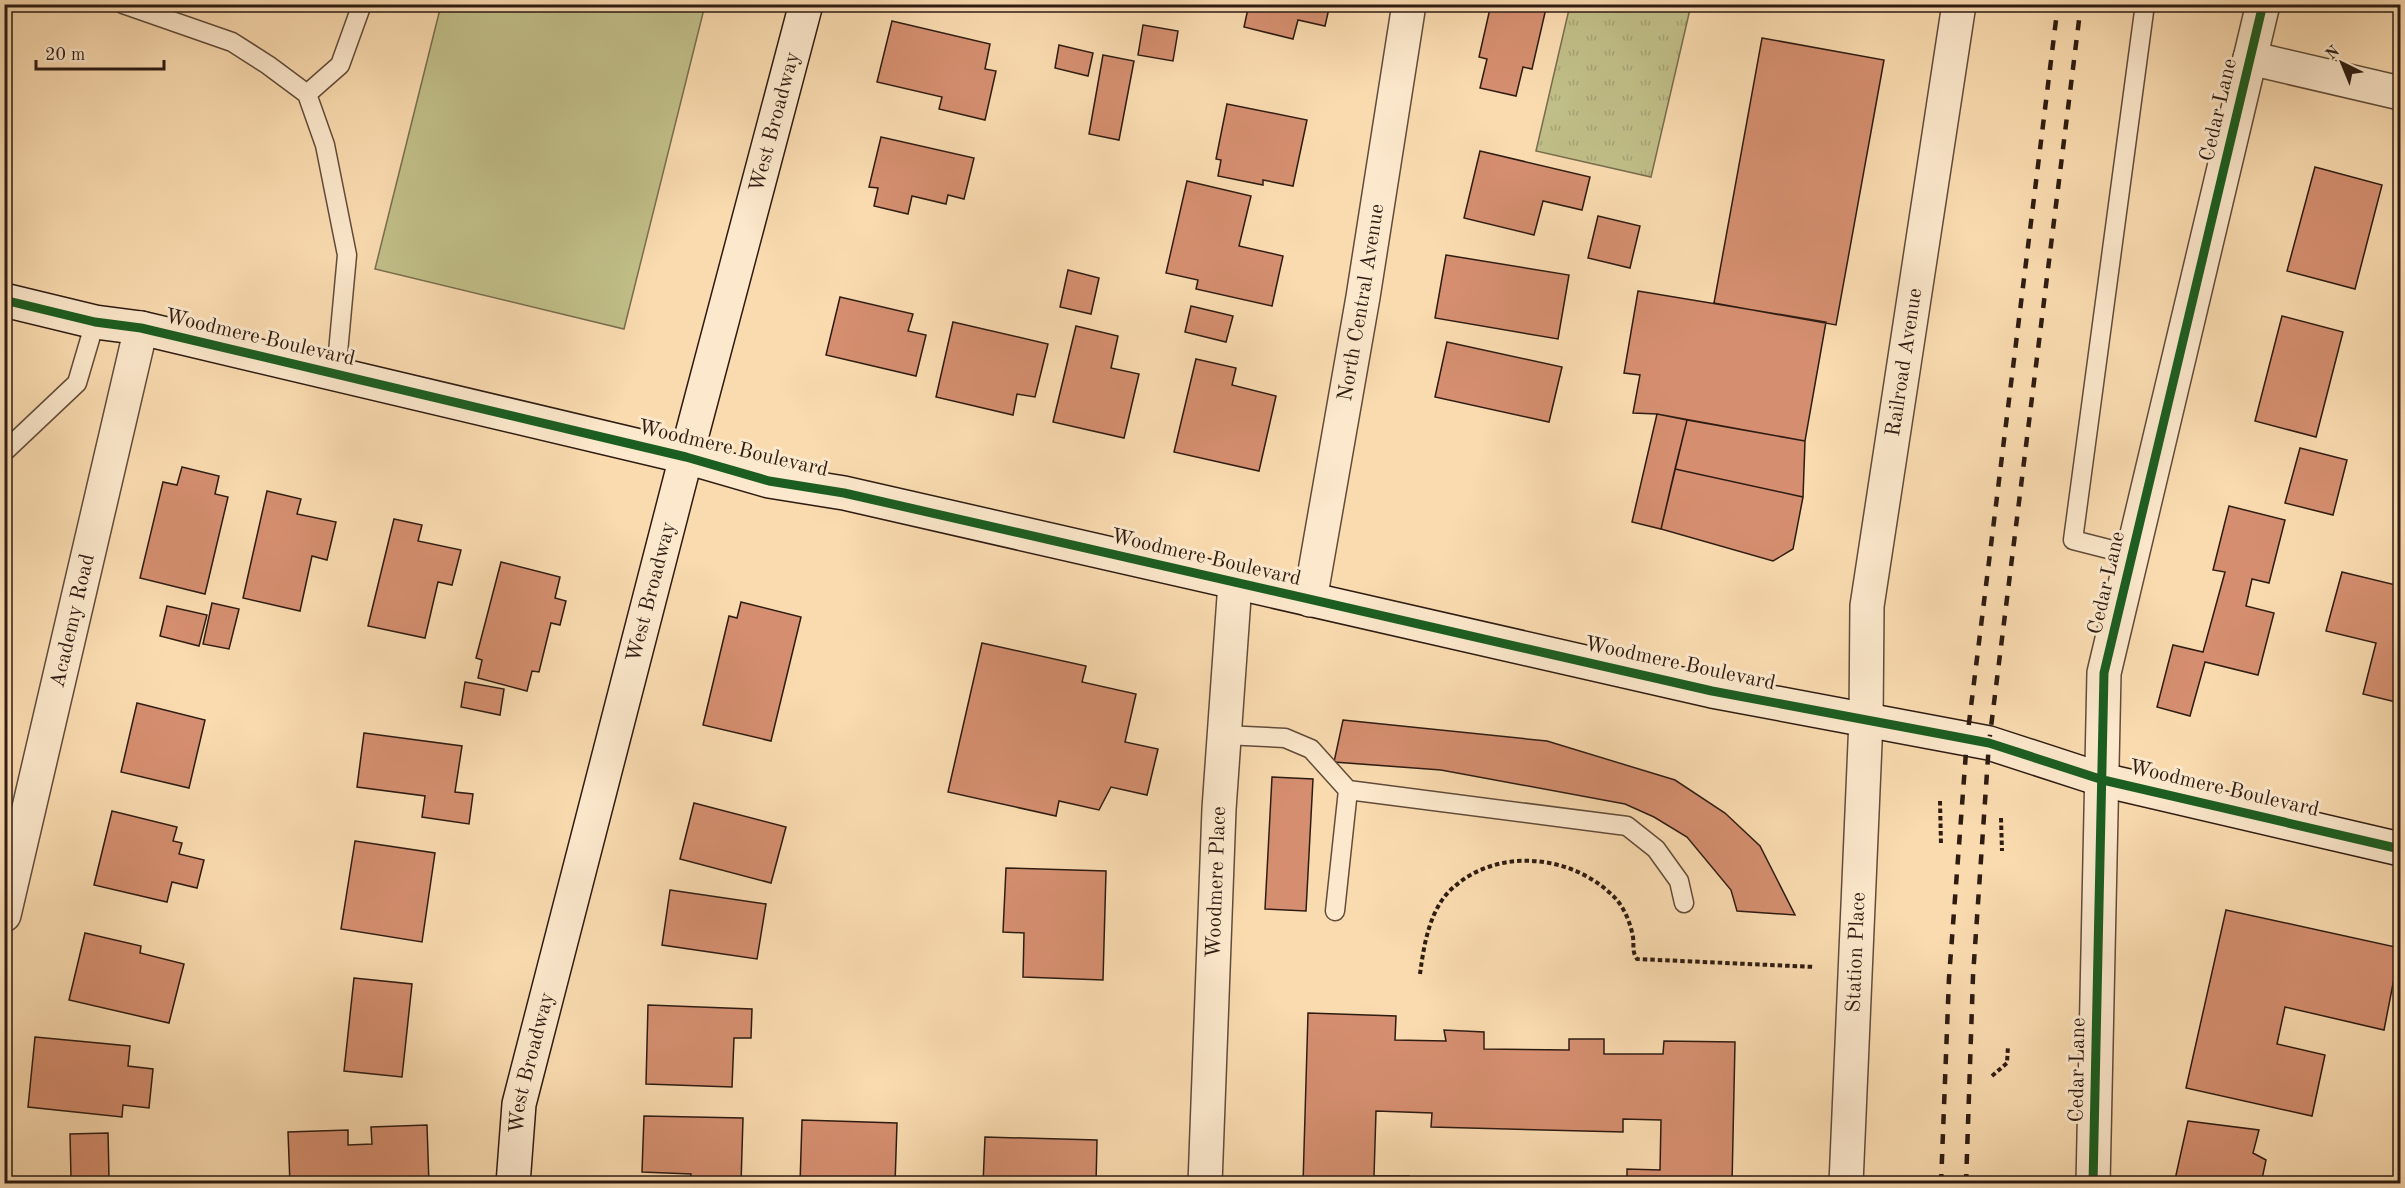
<svg xmlns="http://www.w3.org/2000/svg" width="2405" height="1188" font-family="'Old Standard TT',serif">
<style>
.grass{fill:url(#grass-tufts);stroke:#786e4e;stroke-width:1.5}
.pitch{fill:#c1bf89;stroke:#786e4e;stroke-width:1.5}
.building{fill:#d58f70;stroke:#2e1c12;stroke-width:1.5}
.lines{fill:none;stroke-linecap:round;stroke-linejoin:round}
.lane-casing{stroke:#614c3a;stroke-width:21}
.street-casing{stroke:#614c3a;stroke-width:36}
.secondary-casing{stroke:#2e1c12;stroke-width:36}
.path{stroke:#2e1c12;stroke-width:4;stroke-dasharray:4.5 3;stroke-linecap:butt}
.lane{stroke:#fce8cc;stroke-width:18}
.street{stroke:#fce8cc;stroke-width:33}
.secondary{stroke:#fce8cc;stroke-width:33}
.rail{stroke:#2e1c12;stroke-width:4.5;stroke-dasharray:10 10;stroke-linecap:butt}
.cycleway-casing{stroke:#fce8cc;stroke-width:13}
.cycleway{stroke:#1b5e20;stroke-width:9}
.labels{text-anchor:middle;dominant-baseline:central;stroke-width:6;stroke-linejoin:round;paint-order:stroke}
.street-label{font-size:21px;fill:#2e1c12;stroke:#fce8cc}
</style>
<defs>
<pattern id="grass-tufts" width="24" height="20" patternUnits="userSpaceOnUse" patternTransform="scale(1.5)"><rect width="24" height="20" fill="#c1bf89"/><path d="M3 7l-1-3M5 7V3M7 7l1-3M15 17l-1-3M17 17v-4M19 17l1-3" fill="none" stroke="#a6a475"/></pattern>
</defs>
<rect width="100%" height="100%" fill="#fadbb0"/>
<filter id="stains"><feTurbulence type="fractalNoise" baseFrequency=".00333" numOctaves="4"/><feColorMatrix values="0 0 0 0 .2 0 0 0 0 .09 0 0 0 0 .02 0 0 0 .5 -.17"/></filter>
<radialGradient id="worn" r=".72"><stop offset=".6" stop-color="#630" stop-opacity="0"/><stop offset="1" stop-color="#630" stop-opacity=".3"/></radialGradient>
<path class="grass" d="M1570,5H1691L1651,177L1536,151Z"/>
<path class="pitch" d="M441,5H705L624,329L375,269Z"/>
<path class="building" d="M1149,4H1183L1181,11Z
M1249,4H1330L1325,26L1298,20L1293,39L1244,27Z
M1491,4H1547L1532,69L1523,67L1516,96L1480,88L1487,59L1479,57Z
M892,21L990,44L985,69L996,71L985,120L939,109L942,97L877,82Z
M1143,25L1178,31L1173,61L1138,55Z
M1762,38L1884,60L1836,325L1714,303Z
M1059,45L1093,53L1088,76L1055,68Z
M1103,55L1134,61L1119,140L1089,134Z
M1227,104L1307,120L1293,186L1263,180V185L1218,176L1221,160L1216,159Z
M881,137L974,158L964,199L948,195L946,204L912,196L908,214L874,206L878,188L869,187Z
M1480,151L1590,177L1582,210L1543,201L1534,235L1464,218Z
M2315,167L2382,185L2355,289L2287,271Z
M1187,181L1251,196L1239,246L1283,256L1272,306L1196,289L1198,280L1166,273Z
M1598,216L1640,226L1630,268L1588,258Z
M1446,255L1569,275L1558,339L1435,318Z
M1068,270L1099,278L1091,314L1060,307Z
M1638,291L1826,322L1805,441L1657,414L1633,413L1640,375L1624,373Z
M840,297L913,314L908,331L926,335L916,376L826,355Z
M1191,306L1233,316L1226,342L1185,332Z
M2282,316L2343,332L2316,437L2255,421Z
M953,322L1048,344L1035,397L1017,394L1013,415L936,397Z
M1076,326L1118,336L1111,368L1139,374L1124,438L1053,422Z
M1447,342L1562,367L1549,422L1435,397Z
M1196,359L1236,368L1232,385L1276,396L1259,471L1174,452Z
M1657,414L1687,420L1661,529L1632,522Z
M1687,420L1805,441L1803,497L1675,469Z
M2300,448L2347,460L2333,515L2285,503Z
M182,467L219,476L215,494L228,497L205,594L140,578L163,482L177,485Z
M1675,469L1803,497L1793,549L1773,561L1661,529Z
M267,491L301,499L297,514L336,522L327,560L312,556L300,611L243,598Z
M2229,506L2285,520L2269,583L2252,579L2246,606L2274,613L2258,675L2205,662L2190,716L2157,707L2173,645L2203,652L2225,572L2213,570Z
M394,519L422,525L418,541L461,550L452,585L438,582L425,638L368,626Z
M501,562L560,577L555,598L566,601L560,625L551,623L539,672L532,671L527,691L478,678L482,660L476,658Z
M2342,572L2400,586V703L2363,694L2376,643L2326,631Z
M741,602L801,617L771,741L703,725L729,616L737,618Z
M212,603L239,609L229,649L203,644Z
M167,606L207,615L199,646L160,636Z
M982,643L1086,666L1082,682L1136,694L1125,742L1158,749L1147,795L1111,787L1099,810L1059,801L1056,816L948,792Z
M465,682L504,689L500,715L461,707Z
M137,703L205,720L189,788L121,772Z
M1343,720L1547,741L1675,780L1725,813L1760,846L1795,915L1737,911L1731,890L1687,837L1654,817L1625,804L1441,770L1334,762Z
M364,733L462,746L455,792L473,794L469,824L422,817L425,796L357,787Z
M1272,777L1313,779L1306,911L1265,909Z
M694,803L786,827L771,883L680,859Z
M112,811L177,827L173,841L182,843L179,854L204,860L197,888L172,882L167,902L94,885Z
M355,841L435,853L422,942L341,929Z
M1006,868L1106,871L1103,980L1023,977L1024,933L1003,932Z
M670,890L766,904L757,959L662,945Z
M2226,910L2400,948L2384,1030L2285,1007L2277,1044L2325,1055L2312,1116L2186,1088Z
M85,933L141,946L140,953L184,964L169,1023L69,1000Z
M354,978L412,984L402,1077L344,1071Z
M648,1005L752,1009L751,1038H734L732,1087L646,1084Z
M1308,1013L1396,1016L1395,1040L1446,1041L1444,1030L1484,1032V1049L1569,1050V1039H1604V1054H1663L1664,1041L1735,1042L1732,1184H1627V1169L1660,1170L1661,1120L1623,1119V1132L1431,1127L1432,1113L1376,1111L1374,1176H1409L1408,1184H1303Z
M35,1037L130,1046L128,1066L153,1069L149,1108L123,1105L122,1117L28,1107Z
M644,1116L743,1118L741,1184H690L691,1174L642,1172Z
M802,1120L897,1123L895,1184H800Z
M2188,1121L2259,1130L2253,1153L2266,1160L2261,1184H2174Z
M427,1125L429,1184H290L288,1132L348,1130V1145L372,1144L371,1127Z
M108,1133L109,1177L71,1178L70,1134Z
M985,1137L1097,1140L1096,1184H983Z"/>
<g class="lines">
<g class="lane-casing">
<path id="lane" d="M123,4L232,42L268,65L307,94L325,145L347,255L336,374
M307,94L340,65L362,4
M4,452L77,383L95,322
M2132,555L2073,540L2145,4
M1224,735L1285,738L1311,749L1348,790L1627,826L1656,849L1679,881L1684,903
M1335,911L1348,790"/>
</g>
<g class="street-casing">
<g id="street">
<path d="M2250,58L2400,93"/>
<path id="s1" d="M1310,600L1363,297L1409,4"/>
<path id="s2" d="M4,915L141,328"/>
<path id="s3" d="M1205,1184L1219,809L1235,583"/>
<path id="s4" d="M1846,1184L1866,720L1867,606L1959,4"/>
<path d="M2093,1184L2104,673L2263,4"/>
</g>
</g>
<g class="secondary-casing">
<g id="secondary">
<path d="M4,300L95,322L141,328L686,457L769,481L844,493L1712,691L1989,743L2103,780L2400,849"/>
<path id="s5" d="M513,1184L519,1104L686,457L806,4"/>
</g>
</g>
<path class="path" d="M1940,801L1941,845
M2001,818L2002,851
M1420,974C1424,944 1430,906 1455,886C1499,848 1569,855 1610,893C1623,904 1630,921 1633,937C1634,946 1632,952 1637,959L1815,967
M1992,1076L2007,1063L2008,1046"/>
<use href="#lane" class="lane"/>
<use href="#street" class="street"/>
<use href="#secondary" class="secondary"/>
<path class="rail" d="M1941,1184L1949,978L1967,739L2058,4
M1966,1184L1973,976L1989,743L2081,4"/>
<g class="cycleway-casing">
<path id="cycleway" d="M4,300L95,322L141,328L686,457L769,481L844,493L1712,691L1989,743L2103,780L2400,849
M2093,1184L2104,673L2263,4"/>
</g>
<use href="#cycleway" class="cycleway"/>
</g>
<g class="labels">
<g class="street-label">
<text transform="translate(2219 110) rotate(-77)">Cedar Lane</text>
<text stroke="none"><textPath href="#s5" startOffset="1095">West Broadway</textPath></text>
<text stroke="none"><textPath href="#s1" startOffset="302">North Central Avenue</textPath></text>
<text transform="translate(260 338) rotate(13)">Woodmere Boulevard</text>
<text stroke="none"><textPath href="#s4" startOffset="825">Railroad Avenue</textPath></text>
<text transform="translate(733 449) rotate(13)">Woodmere Boulevard</text>
<text transform="translate(1206 558) rotate(13)">Woodmere Boulevard</text>
<text transform="translate(2107 583) rotate(-77)">Cedar Lane</text>
<text stroke="none"><textPath href="#s5" startOffset="609">West Broadway</textPath></text>
<text stroke="none"><textPath href="#s2" startOffset="302">Academy Road</textPath></text>
<text transform="translate(1680 664) rotate(12)">Woodmere Boulevard</text>
<text transform="translate(2224 789) rotate(13)">Woodmere Boulevard</text>
<text stroke="none"><textPath href="#s3" startOffset="302">Woodmere Place</textPath></text>
<text stroke="none"><textPath href="#s4" startOffset="232">Station Place</textPath></text>
<text stroke="none"><textPath href="#s5" startOffset="123">West Broadway</textPath></text>
<text transform="translate(2078 1070) rotate(-89)">Cedar Lane</text>
</g>
</g>
<rect width="2405" height="1188" fill="none" stroke="#fadbb0" stroke-width="24"/>
<rect x="6" y="6" width="2393" height="1176" fill="none" stroke="#2e1c12" stroke-width="3"/>
<rect x="12" y="12" width="2381" height="1164" fill="none" stroke="#2e1c12" stroke-width="1.5"/>
<g transform="translate(2342 63) rotate(317)" stroke="#fce8cc" stroke-width="4.5" paint-order="stroke">
<path d="M0-4.5L10 22L0 15L-10 22Z" fill="#2e1c12"/>
<text y="-9" font-size="16" font-weight="bold" text-anchor="middle" fill="#2e1c12">N</text>
</g>
<path d="M36 60v9h128v-9" fill="none" stroke="#2e1c12" stroke-width="3"/>
<text x="45" y="60" font-size="18" fill="#2e1c12" stroke="#fce8cc" stroke-width="4.5" paint-order="stroke">20 m</text>
<rect width="100%" height="100%" filter="url(#stains)"/>
<rect width="100%" height="100%" fill="url(#worn)"/>
</svg>
